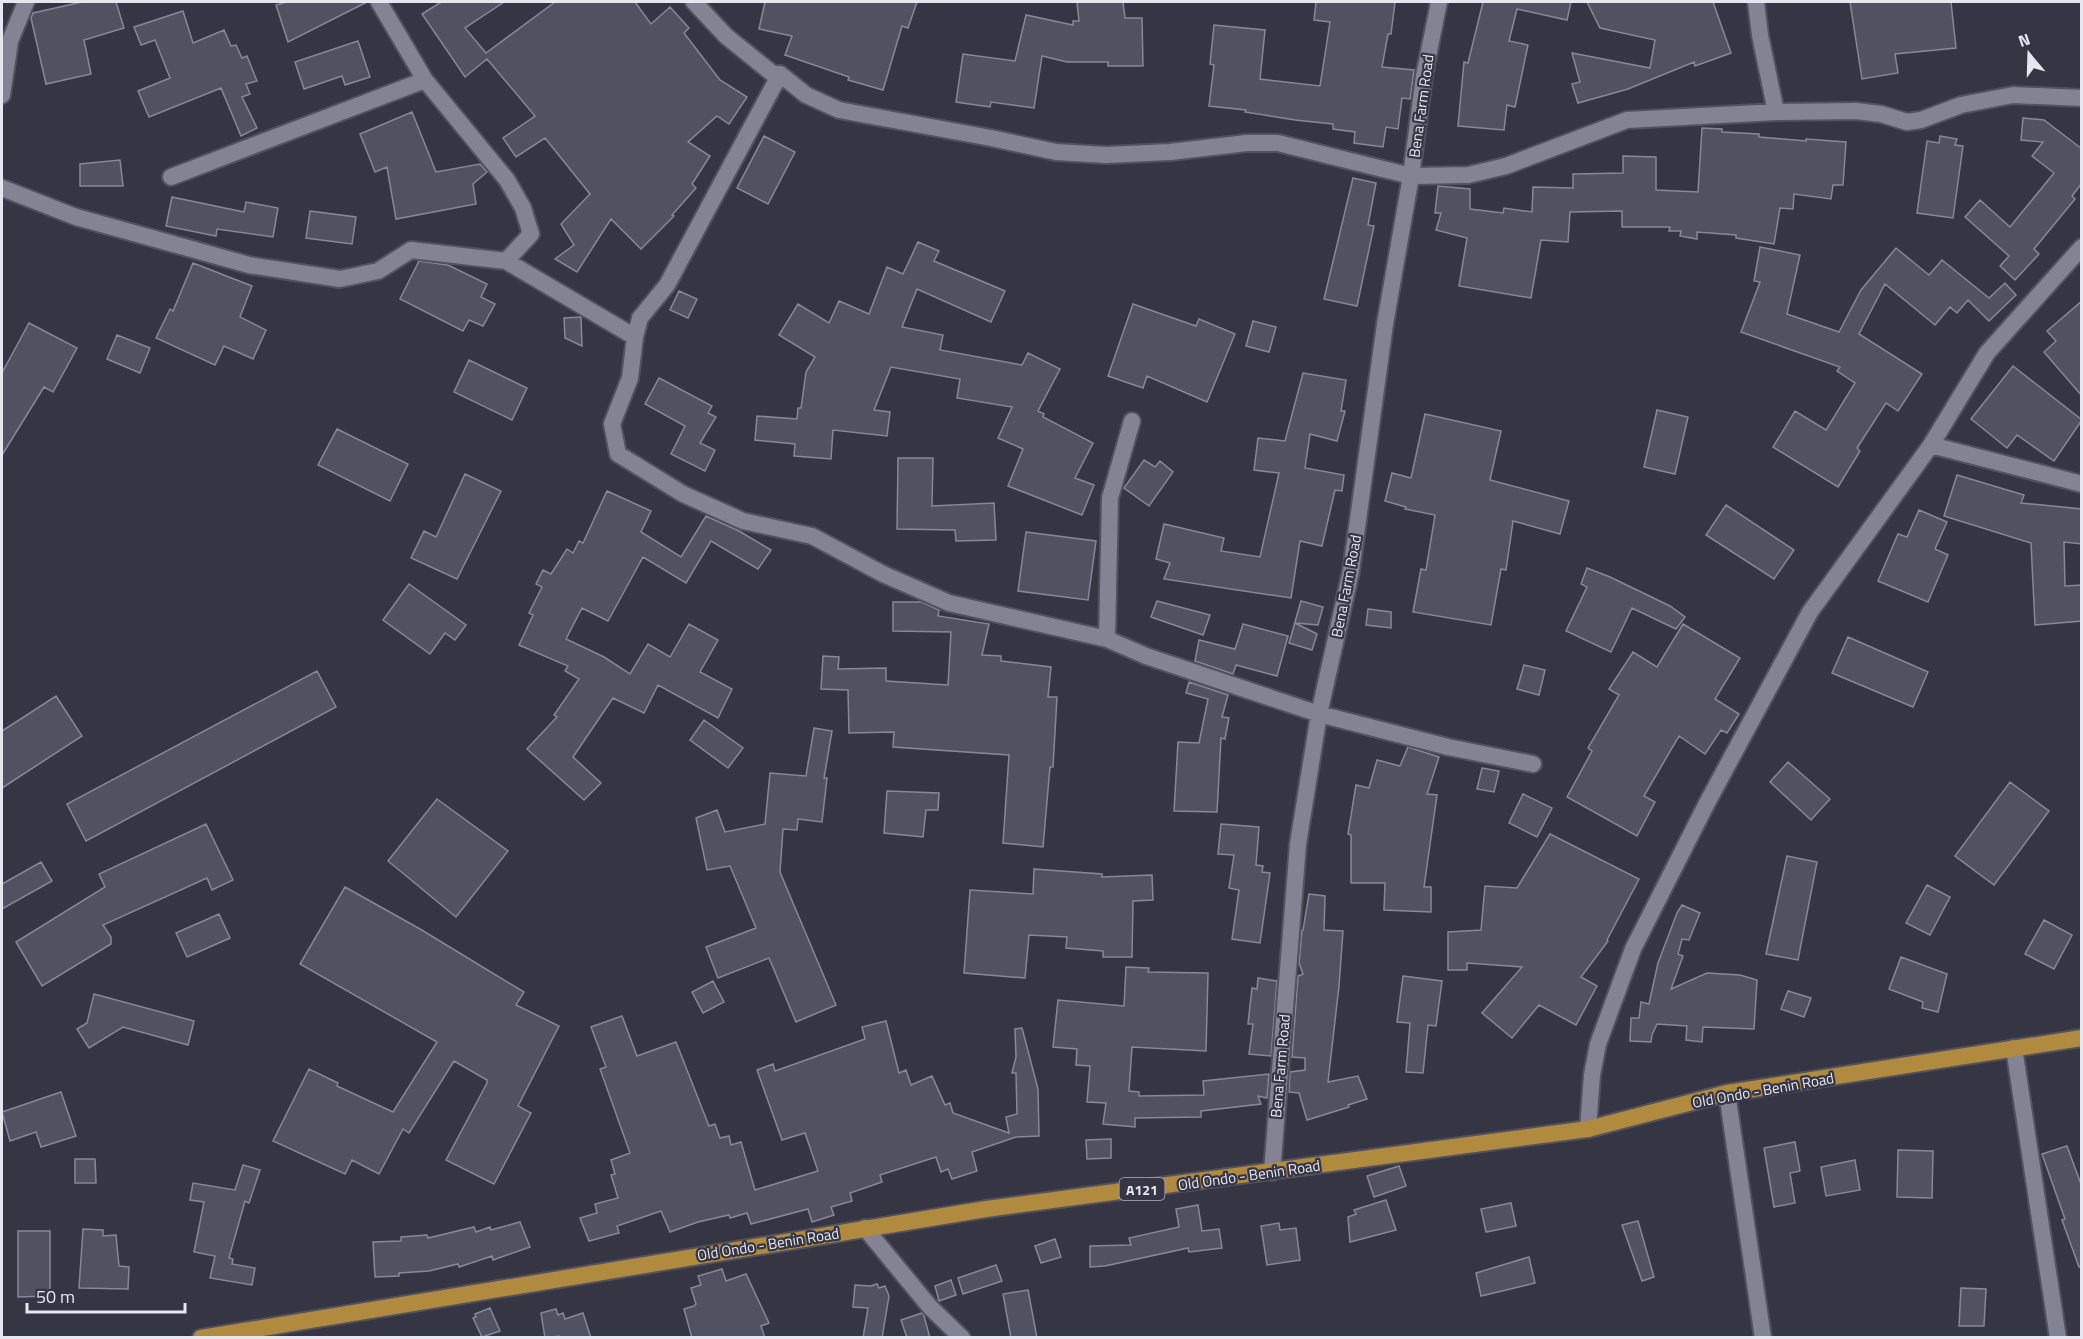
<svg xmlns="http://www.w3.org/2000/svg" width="2083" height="1339" font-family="'Titillium Web',sans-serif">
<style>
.building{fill:#525161;stroke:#888799;stroke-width:1.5}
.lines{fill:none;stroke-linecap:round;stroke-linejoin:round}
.minor-casing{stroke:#52515d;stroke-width:20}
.primary-casing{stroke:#52515d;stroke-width:20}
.minor{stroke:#838394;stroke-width:16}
.primary{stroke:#af8a3f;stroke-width:16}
.labels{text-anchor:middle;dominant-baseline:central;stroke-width:4.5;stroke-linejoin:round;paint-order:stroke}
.shield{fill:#363544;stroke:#b2b1bc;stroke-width:1.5}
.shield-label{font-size:14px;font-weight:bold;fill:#e7e6f0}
.street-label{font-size:15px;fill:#e7e6f0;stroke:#363544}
</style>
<rect width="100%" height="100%" fill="#363544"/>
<path class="building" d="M82,2H116L124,28L84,40L91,74L46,84L31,18L33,13Z
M287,2H367L288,42L276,5Z
M441,2H504L465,28L486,53L555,2H635L651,24L670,7L689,28L684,33L720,80L747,97L729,124L717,116L688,142L710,156L692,184L696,188L672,215L674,216L641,249L611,219L577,272L555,259L574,245L561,224L590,194L545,138L516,157L503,138L535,116L487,59L465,77L422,14Z
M765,2H917L908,28L902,26L883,90L848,80L849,77L785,55L792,36L759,29Z
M1077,2H1123L1125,18H1142L1143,66H1108V62H1067L1042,56L1034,108L991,102L990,107L956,102L963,54L1015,61L1026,15L1073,25V21H1079Z
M1316,2H1395L1391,34H1388L1382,67L1414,70L1410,99L1402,98L1398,129L1386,127L1383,147L1354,143L1355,132L1333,129V124L1295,120L1245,112L1246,110L1209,106L1214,65L1210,64L1214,25L1265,30L1260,79L1320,86L1330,22L1314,20Z
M1483,2H1571L1567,20L1517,9L1509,41L1528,45L1515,107L1507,105L1504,130L1458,126L1464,62L1468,63Z
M1587,2H1713L1731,53L1695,66L1694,62L1628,89L1578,103L1572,84L1580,82L1572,53L1650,68L1655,40L1600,28Z
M1850,2H1951L1956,48L1895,54L1898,73L1862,79Z
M183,11L193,43L224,30L231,46L236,45L242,58L247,56L257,81L246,84L250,94L242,97L257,128L241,136L221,88L149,117L138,91L170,78L155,40L141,45L134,27Z
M358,41L370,77L345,85L342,76L304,89L295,62Z
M412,112L436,172L480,164L487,172L473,184L476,204L396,219L387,167L375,172L360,134Z
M2023,118L2044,120L2082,149V183L2072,196L2075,199L2034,249L2039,254L2015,280L2000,266L2009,256L1965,217L1980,200L2010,227L2054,173L2032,156L2043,142L2021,140Z
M1702,128L1722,129V132L1759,134V137L1806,141V139L1846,142L1843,185H1833L1831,199L1794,194L1793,209L1780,208L1774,244L1736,238V235L1697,232V239L1680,236L1681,231H1669L1670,227H1622V211L1570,212L1568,242L1541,240L1531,298L1459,286L1467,238L1436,230L1441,213H1435L1438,186L1470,189V209L1503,213L1504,208L1532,212L1533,187L1573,188V174L1623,173V156L1656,157V190L1698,192Z
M764,136L795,152L768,204L737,188Z
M1940,136L1957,139L1955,145L1963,146L1953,218L1917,213L1927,141L1939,143Z
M120,160L123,186H80V164Z
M1353,178L1376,183L1368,225L1374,226L1357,306L1324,299Z
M172,197L244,212L246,202L278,208L273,237L217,229L216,236L166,226Z
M310,211L356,217L352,244L306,238Z
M918,242L939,251L934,261L1005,291L991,322L917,289L902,327L943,335L940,350L1022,365L1028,353L1060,369L1038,411L1044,414L1043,417L1093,443L1075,478L1094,485L1082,515L1008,486L1023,449L998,438L1012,407L957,398L960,379L891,367L874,410L890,412L887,436L833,430L831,459L794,456L795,444L755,440L757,416L797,419L798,408H801L806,372L815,357L779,335L798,304L829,323L839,301L869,314L887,267L903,274Z
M1760,247L1800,255L1787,314L1839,332L1861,290L1896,248L1929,275L1942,260L1989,298L2005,283L2016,295L1989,321L1968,300L1957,313L1950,307L1935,325L1885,284L1859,334L1922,374L1898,411L1886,403L1857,448L1860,451L1838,487L1773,447L1795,411L1826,430L1855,383L1837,371L1840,367L1741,332L1760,282L1754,281Z
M419,261L448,265L487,284L481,297L495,304L483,326L469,320L463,331L400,299Z
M193,263L252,286L240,317L266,330L253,359L224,346L215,365L156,338L170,309L173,311Z
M679,291L697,299L688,318L670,310Z
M2082,301V396L2044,352L2056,341L2047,331Z
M1133,304L1196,326L1199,319L1235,334L1207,402L1147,376L1143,388L1108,376Z
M581,317L582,346L565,338L564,318Z
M1253,321L1276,327L1269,352L1246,346Z
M29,323L77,348L53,392L44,387L2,455V373Z
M117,335L150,348L140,373L107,359Z
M469,360L527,388L512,420L454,392Z
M2013,366L2082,420L2054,461L2017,435L2007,448L1971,419Z
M1303,373L1346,380L1341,411H1345L1337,441L1310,434L1305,468L1344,475L1342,491L1335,490L1322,546L1300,541L1291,598L1164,579L1170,563L1156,559L1164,524L1224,538L1221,551L1260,557L1279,473L1254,470L1258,438L1285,441Z
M659,378L712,406L708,413L716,417L700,443L715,450L705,471L671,454L685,426L645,404Z
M1657,410L1688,417L1675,474L1644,467Z
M1425,414L1501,431L1490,480L1569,501L1560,534L1513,521L1506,570L1501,569L1491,625L1413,612L1421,569L1426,570L1435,515L1405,509L1406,507L1385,501L1392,473L1411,478Z
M337,429L408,464L390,501L318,465Z
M898,458H933L932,506L994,503L996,540L956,541L955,530L897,529Z
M1144,460L1155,467L1160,461L1173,472L1149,506L1124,488Z
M465,474L501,491L457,579L411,558L424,531L436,537Z
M1957,475L2024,495L2021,503L2082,509V544L2064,542L2065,586L2082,585V621L2035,625L2031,543L1944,516Z
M607,491L651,511L641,532L681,557L706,516L739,531L771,550L758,569L711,541L686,583L643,557L608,621L582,608L566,639L604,657L630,674L648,644L670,657L689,624L718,640L700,672L732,689L718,718L658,685L644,713L613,698L573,757L601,783L584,800L527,749L557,717L554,715L579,679L565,671L568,666L519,645L533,615L529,613L542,587L536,584L543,570L551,574L567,549L573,553L579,541L583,543Z
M1726,505L1794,550L1774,579L1706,535Z
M1919,510L1947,522L1935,549L1948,555L1928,602L1878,581L1898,534L1907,537Z
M1026,532L1096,541L1088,600L1018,591Z
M1587,568L1610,577L1670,606L1685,617L1676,629L1632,608L1611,652L1566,631L1587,587L1581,584Z
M409,584L466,625L455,640L445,633L430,654L383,620Z
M1157,601L1210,615L1203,635L1151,617Z
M1301,601L1323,607L1318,625L1295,623L1317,634L1312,650L1289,643Z
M893,602H922L939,610L938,616L989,624L982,655L1001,656V661L1051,667L1048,697H1057L1053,767H1050L1043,847L1003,843L1009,755L893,747L894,732L849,733L848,690L821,689L823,656L839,657L838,669L886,668V681L948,685L951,632L893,631Z
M1368,609L1391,612V628L1366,625Z
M1243,624L1288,636L1277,676L1236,665L1233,674L1195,661L1199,640L1235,649Z
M1683,624L1740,658L1715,699L1739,714L1727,733L1721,730L1705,754L1679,736L1644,796L1655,802L1637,836L1567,797L1592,751L1588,748L1619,695L1609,689L1633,652L1657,667Z
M1848,637L1928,672L1913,707L1832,673Z
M1524,665L1545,670L1539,695L1517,689Z
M317,671L336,707L86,841L67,804Z
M1189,682L1228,695L1222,717L1229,718L1225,739L1221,738L1217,812L1174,811L1178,742L1199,743L1208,699L1186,693Z
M56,696L82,736L2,788V731Z
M704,720L743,748L728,768L690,740Z
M814,728L832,731L824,778H827L822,822L798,819L797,830L783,829L780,872L836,1005L796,1022L769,958L718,978L706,947L756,928L730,866L707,870L696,818L717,810L725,832L765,824L770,773L806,776Z
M1408,747L1439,757L1427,794L1437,795L1424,887H1431V912L1384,910L1385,883H1351V835L1348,834L1356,785L1369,788L1377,760L1400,766Z
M1788,762L1830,799L1811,820L1770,782Z
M1482,768L1499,771L1494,792L1477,789Z
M2010,782L2049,811L1994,885L1955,856Z
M887,791L939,793L938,810H926L923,837L884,833Z
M1523,794L1552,808L1537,837L1509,823Z
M437,799L508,851L456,917L388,861Z
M206,824L233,880L212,890L207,878L103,925L111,937V944L42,986L16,942L105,887L99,874Z
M1221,824L1259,827L1256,865L1263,866L1262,872L1270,873L1260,943L1232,939L1239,890L1229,888L1234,855L1218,854Z
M1550,834L1639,879L1607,940L1608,941L1581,977L1597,986L1576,1025L1539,1005L1512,1038L1482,1013L1522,967L1467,963V970H1448V932L1481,930L1485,886L1517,888Z
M1787,856L1817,862L1798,960L1766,954Z
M41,862L52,881L2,909V884Z
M1034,869L1102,874V877L1152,875L1153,900L1133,901L1132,957H1103V951L1066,948L1067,937L1029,935L1025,978L964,973L970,890L1033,894Z
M1927,885L1950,897L1930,935L1906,923Z
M345,887L420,929L524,992L516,1005L559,1026L518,1106L531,1113L494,1184L446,1160L487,1083V1080L454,1061L409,1133L403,1129L379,1174L352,1160L345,1174L273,1141L309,1069L338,1083L337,1086L393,1112L437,1042L300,964Z
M1309,894L1325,896L1324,930L1343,931L1339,986L1328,1082L1358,1076L1367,1099L1348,1105L1349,1107L1307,1120L1299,1093L1289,1092L1290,1072L1305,1070V1058L1292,1057L1298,976L1303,974L1299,963L1302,930H1303Z
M1682,905L1700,913L1689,940L1682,939L1678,954L1683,956L1671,989L1707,973L1740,975L1757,980L1754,1029L1703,1027L1702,1042L1686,1040L1687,1026L1657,1024L1652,1035L1651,1042L1630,1041L1631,1018H1639L1641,1002L1649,1004L1658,963L1677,913Z
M219,914L230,938L187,957L176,933Z
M2044,920L2072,935L2054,969L2025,954Z
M1901,957L1947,974L1938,1012L1922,1008L1923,1002L1889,989Z
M1126,967L1149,968L1148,972L1208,973L1206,1051L1132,1047L1129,1091L1139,1092V1096L1204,1095L1203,1081L1269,1074L1267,1098L1258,1096L1261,1104L1201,1111V1117L1135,1118V1127L1103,1124L1106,1103L1087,1102L1090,1066L1076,1065L1077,1049L1053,1047L1058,1000L1124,1006Z
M1403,976L1442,981L1436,1026L1428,1025L1423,1073L1406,1072L1410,1023L1397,1022Z
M1258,978L1277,981L1271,1056L1249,1054L1253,1024H1248L1252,988L1257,989Z
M713,981L724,1002L703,1013L692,992Z
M1788,991L1811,998L1804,1017L1781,1009Z
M94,994L194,1021L188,1045L123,1027L89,1048L77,1029L87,1023Z
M622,1016L637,1056L676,1042L709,1126L715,1124L720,1138L729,1136L731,1145L741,1142L755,1190L818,1171L805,1133L782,1140L757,1070L773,1064L775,1071L865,1039L862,1027L886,1021L899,1073L906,1070L911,1085L932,1076L945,1105L950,1103L953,1113L1009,1133L1006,1117L1017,1114L1016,1073H1012L1016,1057L1015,1029L1022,1028L1038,1089L1039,1136L1016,1137L972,1152L977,1171L952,1179L948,1169L941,1172L936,1157L880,1175L882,1182L850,1193L852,1201L831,1207L834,1215L812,1222L808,1209L751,1224L747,1213L730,1218L729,1215L698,1222L670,1232L661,1211L617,1226L619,1233L589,1241L580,1218L597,1213L595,1204L618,1198L611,1175L615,1174L611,1160L630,1153L600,1069L606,1067L591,1027Z
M61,1092L76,1136L41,1147L36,1132L10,1141L2,1112Z
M1111,1139V1158L1087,1159L1086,1140Z
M1795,1142L1800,1171L1790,1173L1795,1203L1774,1207L1764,1148Z
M2067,1146L2082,1187V1266L2079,1267L2062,1220L2065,1219L2042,1154Z
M1898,1150L1933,1151L1932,1198L1897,1197Z
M75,1159H95L96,1183H75Z
M1855,1160L1860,1190L1826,1196L1821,1167Z
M243,1165L260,1170L249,1203L245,1201L229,1258L233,1259L232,1264L255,1268L252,1285L210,1278L215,1256L194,1252L204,1202L190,1200L193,1183L235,1190Z
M1399,1166L1406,1186L1374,1197L1367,1176Z
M1386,1200L1396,1230L1350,1242L1348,1217L1356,1214L1354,1210Z
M1511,1203L1516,1226L1486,1232L1481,1209Z
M1198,1205L1202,1231L1219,1229L1222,1248L1189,1252L1188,1248L1105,1266L1090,1267V1246L1131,1245L1129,1238L1179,1227L1176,1209Z
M1638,1221L1654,1277L1642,1281L1622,1225Z
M520,1222L530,1247L493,1260L492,1256L459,1267L458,1264L429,1271L399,1273V1276L375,1277L373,1242L401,1241V1237L427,1235L428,1238L474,1227L476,1232L490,1227L491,1230Z
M1279,1223L1280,1230L1296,1228L1300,1260L1267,1265L1261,1226Z
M83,1229L103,1230V1236L116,1235L119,1266L129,1267L128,1289L79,1288Z
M18,1231H50V1296L18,1297Z
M1055,1239L1061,1257L1041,1263L1035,1246Z
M1529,1257L1535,1283L1481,1296L1476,1273Z
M996,1265L1002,1281L963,1294L958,1278Z
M722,1269L726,1281L746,1274L769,1323L761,1326L765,1338H692L684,1309L694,1306L696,1304L691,1288L701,1285L698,1276Z
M951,1280L956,1295L939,1301L935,1286Z
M877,1284L879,1288L885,1286L889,1296L882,1338H863L868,1308L853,1307L855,1285L871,1286Z
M1961,1288L1986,1289L1984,1326H1959Z
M1028,1290L1037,1338H1011L1003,1294Z
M490,1308L500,1331L482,1337L473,1318L476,1317L475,1314Z
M556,1309L558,1315L563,1313L565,1319L583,1313L591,1338H560L559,1336L545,1338L541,1313Z
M922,1313L924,1316L930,1338H907L901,1320Z"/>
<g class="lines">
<g class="minor-casing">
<path id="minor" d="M379,2L425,80L507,180L523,208L531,234L506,261
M694,2L726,36L773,74H780L806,95L839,110L991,138L1056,152L1106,155L1170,152L1247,143H1278L1411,176L1468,175L1506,166L1627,120L1776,112L1856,111L1881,114L1907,122L1921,120L1961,105L2013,95L2082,98
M1756,2L1760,35L1776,112
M780,74L667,285L640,318L635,337L630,378L612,424L618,454L683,494L743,521L812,536L883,574L949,603L1107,639L1146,656L1319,714L1448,747L1533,764
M2,95L10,41L26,2
M171,177L425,80
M2,188L76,217L249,265L340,279L378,271L411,250L506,261L635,337
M1931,445L2082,484
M1107,639L1110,498L1132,421
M2014,1048L2058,1338
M1727,1093L1763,1338
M1588,1129L1592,1075L1598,1044L1633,949L1707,803L1810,612L1931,445L1987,353L2082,247
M1272,1172L1298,844L1319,714L1351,571L1385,324L1411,176L1424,76L1439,2
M865,1228L930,1307L962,1338"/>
</g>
<g class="primary-casing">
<path id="primary" d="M201,1338L986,1209L1588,1129L1727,1093L2082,1038"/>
</g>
<use href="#minor" class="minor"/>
<use href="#primary" class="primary"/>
</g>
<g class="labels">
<rect class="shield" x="1119.5" y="1178" width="45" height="22" rx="4.5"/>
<g class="shield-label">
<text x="1142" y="1189">A121</text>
</g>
<g class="street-label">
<text transform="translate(1421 106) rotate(-82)">Bena Farm Road</text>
<text transform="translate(1346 586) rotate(-79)">Bena Farm Road</text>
<text transform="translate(1280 1066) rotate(-85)">Bena Farm Road</text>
<text transform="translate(1763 1090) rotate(-10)">Old Ondo - Benin Road</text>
<text transform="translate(1249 1175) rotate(-8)">Old Ondo - Benin Road</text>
<text transform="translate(768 1244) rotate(-9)">Old Ondo - Benin Road</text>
</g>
</g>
<rect width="2083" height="1339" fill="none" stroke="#e7e6f0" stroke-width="6"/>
<g transform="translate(2029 54) rotate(341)" stroke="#363544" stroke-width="4.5" paint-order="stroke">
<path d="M0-4.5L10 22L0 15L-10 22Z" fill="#e7e6f0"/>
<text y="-9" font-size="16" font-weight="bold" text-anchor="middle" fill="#e7e6f0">N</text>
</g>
<path d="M27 1303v9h158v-9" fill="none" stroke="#e7e6f0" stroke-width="3"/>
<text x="36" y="1303" font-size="18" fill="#e7e6f0" stroke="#363544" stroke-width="4.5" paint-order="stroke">50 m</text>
</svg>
